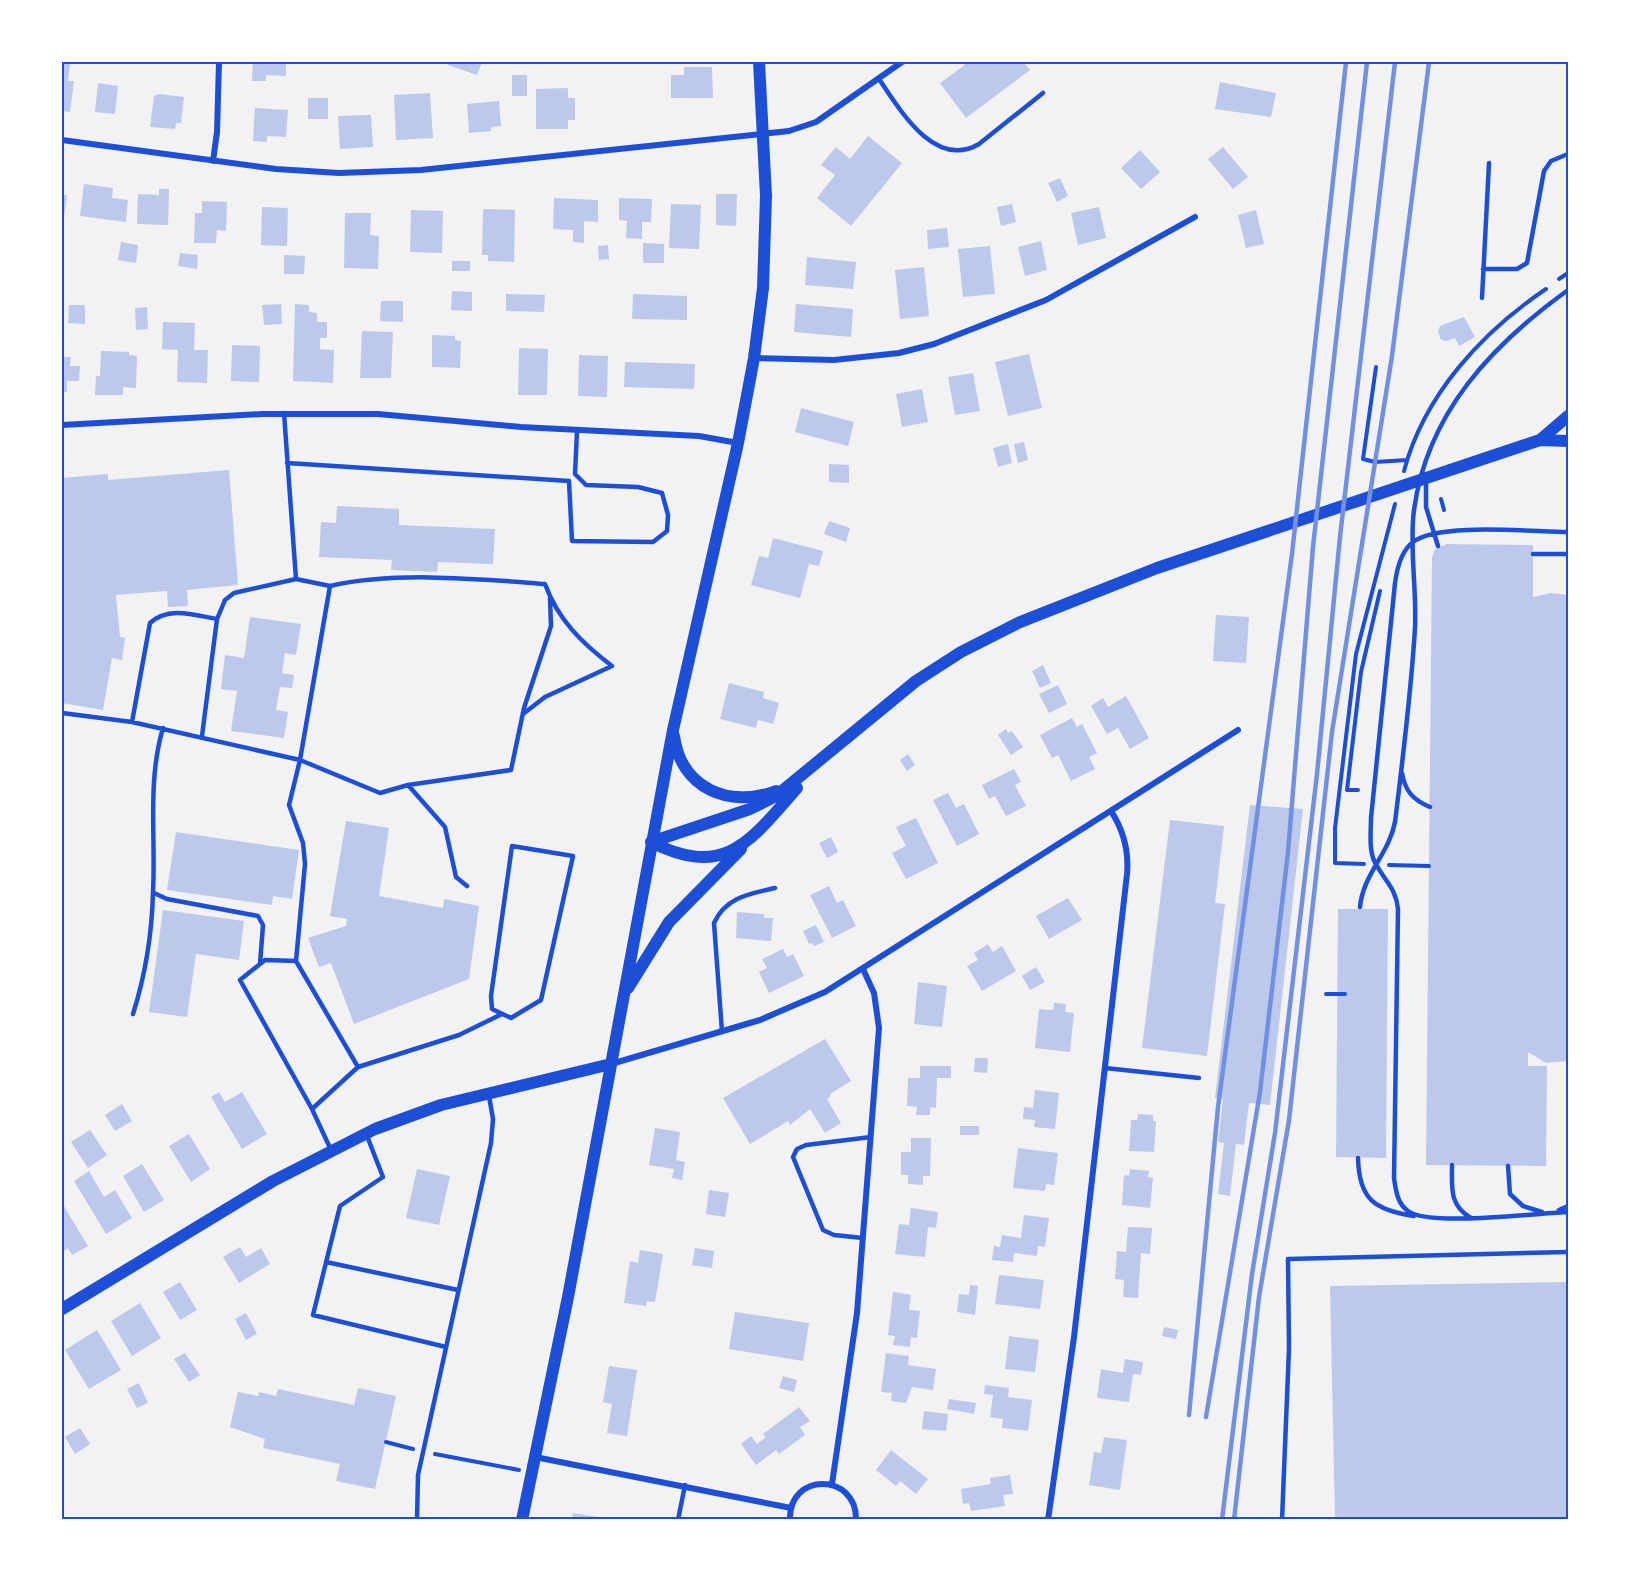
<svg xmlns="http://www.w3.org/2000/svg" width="1630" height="1581" font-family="Bitter,serif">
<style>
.building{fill:#bdc9ec}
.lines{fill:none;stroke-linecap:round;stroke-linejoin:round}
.path{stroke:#1d4ed8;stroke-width:4}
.service{stroke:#1d4ed8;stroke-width:4.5}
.minor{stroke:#1d4ed8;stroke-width:6}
.secondary{stroke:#1d4ed8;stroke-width:12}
.rail{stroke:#7290e2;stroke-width:4.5}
.neatline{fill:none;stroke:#1d4ed8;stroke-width:2}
</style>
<rect width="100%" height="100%" fill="#f2f2f2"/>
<path class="building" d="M62,62L70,64L68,81H74L70,112L62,111Z
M253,62H286V76L266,75V81H252Z
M449,62H482L477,75L448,65Z
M962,62H1023L1030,70L966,118L940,83L965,65Z
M684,67H712L713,98H671V75H684Z
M512,75H527V96H512Z
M1220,82L1276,93L1271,117L1215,109Z
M98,83L118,86L115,114L95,112Z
M568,88V98H575V120H568V129H536V89Z
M430,93L433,138L396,140L394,95Z
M159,94L184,97L181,123H176L175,129L150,127L154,96Z
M308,98H328V119H308Z
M499,101L501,126L491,127V131L469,133L467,104Z
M255,108L288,110L286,137L267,136V142L253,141Z
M371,115L373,147L340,149L338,116Z
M868,136L902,163L851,226L817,198L835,175L821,165L836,147L850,159Z
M1223,147L1248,177L1233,189L1208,159Z
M1140,150L1160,172L1141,189L1121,168Z
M1060,178L1068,196L1057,202L1048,183Z
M84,184L113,188L112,198L128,200L126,222L80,216Z
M159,189H169L168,225L137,224L138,194L159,195Z
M716,194H737L736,226L716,225Z
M62,195H67L64,217H62Z
M554,198L598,200V222L584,221V243L573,242V230L553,229Z
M619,198L652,199L651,222H642V239L626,238L627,221L619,220Z
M202,201L227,202L226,231L217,230L216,243H194L195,213H202Z
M671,204L701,205L699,249L669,248Z
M1012,204L1016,222L1001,226L997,207Z
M262,207L288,208L287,246L261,245Z
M1099,207L1106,238L1078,245L1071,213Z
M483,209L515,210L514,262L488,261V255H482Z
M411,210L443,211L442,253L410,252Z
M1256,210L1264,244L1246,248L1238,215Z
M345,213H371L370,235L379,236L378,269L344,268Z
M947,228L949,247L928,249L927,230Z
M1041,241L1047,270L1025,276L1018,247Z
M121,242L138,245L136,263L118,260Z
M643,243L664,244V263H643Z
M608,245L609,259L599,260L598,246Z
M990,246L995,294L963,297L958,249Z
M180,253L198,255L197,269L178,266Z
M284,255L305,256L304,274H284Z
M807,257L856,262L853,289L805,285Z
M452,261H470V271H452Z
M924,267L929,316L900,319L895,270Z
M452,291L472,292V311L451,310Z
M506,294L545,295L544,312L506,311Z
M633,294L687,296V320L632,319Z
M381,301H403V322L380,321Z
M281,304L282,324L264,325L262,305Z
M295,304L309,305V312L317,313V322H327V338H320V349L334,350L333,383L293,381Z
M796,304L853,309L851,337L794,332Z
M69,305H85V324L68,323Z
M147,307L148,329L136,330L135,308Z
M1464,317L1475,337L1459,346L1455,338L1447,341L1441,340L1438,331L1440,326Z
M163,322L195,323L194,350H208L207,383L177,382L178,350L162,349Z
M362,331L393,332L391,378H360Z
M432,335L455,336V340L461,341L460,368L432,367Z
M232,345L260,346L259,382L231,381Z
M519,348L548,349L547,395H518Z
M101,351L129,352V355L137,356L136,388L123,387V395H95L96,376H100Z
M1029,354L1042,408L1008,416L995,362Z
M579,355L608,356L607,397L578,396Z
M62,357H71L70,366H80L79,381H67V392H62Z
M625,362L695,364L694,389L624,387Z
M973,373L980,411L955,415L948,377Z
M922,389L928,422L902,427L896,394Z
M801,408L854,422L848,446L795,432Z
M1024,442L1028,460L1018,463L1014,444Z
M1008,444L1012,463L998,467L993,448Z
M829,464L849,465V483L829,482Z
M229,470L238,585L187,590L188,606L168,607L167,591L116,595L120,637L125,638L122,660L112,658L103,710L62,703V478L108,474V480Z
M337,506L399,509V525L495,529L493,564L438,562L437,572L391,570L392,560L319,557L321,522L336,523Z
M829,521L850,528L846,542L824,534Z
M773,538L823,551L819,566L809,564L800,598L751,585L759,556L768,558Z
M1447,544L1533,545V597L1551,593L1568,595V1061L1546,1063L1528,1052V1066H1547L1546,1166L1426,1165L1432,558L1435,549Z
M1216,615L1249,617L1246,663L1213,661Z
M250,617L301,624L296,655L285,653L282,673L294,675L292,688L280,687L276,710L288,712L284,738L231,731L237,691L221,689L225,655L244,658Z
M1043,665L1051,683L1040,688L1032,671Z
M729,683L764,692L763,698L779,703L773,724L758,720L756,728L720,719Z
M1058,685L1067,704L1049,713L1039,694Z
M1126,696L1149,738L1130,749L1118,728L1107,734L1091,706L1103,698L1108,707Z
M1072,718L1077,727L1082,724L1097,753L1089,757L1095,769L1071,781L1058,755L1052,758L1040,735Z
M1006,729L1008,733L1012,731L1023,747L1011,755L998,735Z
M908,754L915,765L907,771L900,760Z
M1014,769L1021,782L1015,785L1026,806L1006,816L995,796L989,799L982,785Z
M948,793L956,808L964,804L979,834L957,846L933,800Z
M1250,805L1303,809L1270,1105L1249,1103L1244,1145L1236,1144L1230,1196L1218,1194L1224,1143L1218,1142L1223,1099L1215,1098Z
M916,818L938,863L906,879L892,853L906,846L896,827Z
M1170,820L1224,826L1215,903L1225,904L1207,1056L1142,1048Z
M346,821L389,828L379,896L443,908L444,899L479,906L469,979L354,1024L331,963L319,967L308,938L346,926L347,919L330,916Z
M176,832L299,850L292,899L273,896L272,905L167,890Z
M831,837L838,852L827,858L819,843Z
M829,886L837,903L843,900L856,926L832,938L810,895Z
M1068,898L1082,920L1049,939L1036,916Z
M1338,909H1388L1386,1158L1336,1157Z
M163,910L244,921L239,960L196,954L187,1017L149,1012Z
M737,912L764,914V918H773L771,941L736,938Z
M816,925L824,942L814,946L812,943L809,944L803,931Z
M988,944L993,952L1002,946L1016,971L982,991L967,966L978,960L974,953Z
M783,949L787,957L793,954L804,976L769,993L759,972L767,968L762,959Z
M1036,967L1045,982L1030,990L1022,976Z
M918,982L947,986L942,1027L914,1024Z
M1054,1003L1066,1004L1065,1012L1074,1013L1070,1052L1035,1048L1039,1009L1053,1010Z
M825,1039L851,1081L830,1094L831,1096L827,1099L841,1123L825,1133L810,1109L790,1125L788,1121L750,1144L723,1098Z
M975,1058H988L987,1073L974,1072Z
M920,1066H951V1078H937L936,1108L930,1107V1115H916L917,1107L907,1106L908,1078H920Z
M1035,1090L1059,1093L1055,1129L1034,1127L1035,1120L1023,1119L1024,1107L1033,1108Z
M219,1092L225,1102L242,1092L267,1134L242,1149L211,1097Z
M122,1104L132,1121L115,1131L105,1115Z
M1138,1114L1153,1115V1121H1156L1154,1152L1129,1151L1131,1120H1137Z
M960,1126H979V1135H960Z
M655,1128L680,1132L676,1160L685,1162L682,1180L672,1178L674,1169L649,1165Z
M90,1130L107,1155L88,1168L71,1142Z
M189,1134L210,1169L191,1182L169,1146Z
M911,1138H931L930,1176H923V1185L908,1184V1175H901V1152H911Z
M1018,1148L1058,1153L1054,1185L1046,1184L1045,1191L1013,1188Z
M142,1164L164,1200L144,1212L123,1176Z
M417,1169L450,1176L439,1225L406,1218Z
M1130,1169L1149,1171L1148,1177L1153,1178L1150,1208L1122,1205L1124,1175L1129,1176Z
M89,1171L104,1197L115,1190L132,1218L106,1234L74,1181Z
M709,1190L729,1193L725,1217L706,1214Z
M62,1203L88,1246L72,1255L68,1248L62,1252Z
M911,1208L938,1212L936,1228L928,1227L925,1257L895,1254L899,1224L909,1225Z
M1024,1215L1049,1218L1045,1247L1038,1246L1037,1256L1014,1253L1013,1262L992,1260L994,1246L1000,1247L1002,1235L1021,1238Z
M1128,1227L1152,1228L1150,1254L1141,1253L1138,1298L1123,1297L1124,1280L1115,1279L1117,1251L1126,1252Z
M240,1247L246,1257L261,1248L270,1264L239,1283L223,1257Z
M695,1248L714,1251L712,1268L692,1265Z
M640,1250L663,1254L655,1302L647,1301L646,1306L624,1303L630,1261L638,1263Z
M999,1275L1044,1280L1040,1309L995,1304Z
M180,1282L197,1310L180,1320L163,1292Z
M1568,1282V1520H1335L1330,1286Z
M970,1285L978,1286L975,1315L957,1312L959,1294L969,1295Z
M893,1292L911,1295L909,1310L920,1311L917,1338L911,1337L910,1347L893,1345L895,1336L888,1335Z
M140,1303L161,1338L132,1356L111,1321Z
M735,1312L809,1323L803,1361L729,1349Z
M246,1313L257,1334L246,1340L235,1319Z
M1164,1327L1178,1330L1176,1339L1162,1336Z
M97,1330L121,1370L89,1389L65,1350Z
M1009,1336L1039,1340L1035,1372L1005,1369Z
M185,1353L200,1375L189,1382L174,1359Z
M886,1353L909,1356L908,1365L936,1369L933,1390L912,1387L906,1403L891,1401L892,1393L881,1392Z
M1125,1359L1143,1362L1141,1375L1133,1374L1129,1402L1097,1398L1101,1369L1123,1373Z
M609,1366L637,1370L627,1436L607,1433L612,1404L603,1402Z
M783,1376L797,1380L794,1392L779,1388Z
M139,1383L148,1403L137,1408L127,1389Z
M985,1385L1009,1388L1008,1397L1032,1400L1028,1431L1002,1428L1003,1419L990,1417L993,1395L984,1394Z
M358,1388L396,1396L375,1489L336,1481L340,1464L263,1448L265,1439L230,1427L238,1392L258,1396L259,1392L276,1396L278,1389L354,1405Z
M949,1399L976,1403L974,1414L947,1409Z
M799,1407L810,1421L800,1427L805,1435L779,1454L776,1450L756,1465L741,1444L751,1436L757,1444L766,1437L763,1434Z
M924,1411L948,1414L946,1431L922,1429Z
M80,1428L90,1444L75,1454L65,1437Z
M1104,1437L1127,1440L1120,1490L1089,1485L1094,1452L1101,1453Z
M891,1450L928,1479L916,1494L900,1481L896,1486L876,1470Z
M1010,1475L1013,1494L1003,1495L1005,1506L971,1511L969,1503L963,1504L961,1489L991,1484L990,1478Z
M573,1513L604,1518V1520H572Z"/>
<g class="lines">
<path class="path" d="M1559,279L1568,273
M1376,367L1363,459L1375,462L1407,460
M1404,471C1424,395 1482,332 1546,289
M1441,499L1444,510
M1358,790H1347L1361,672L1380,591
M1364,864L1335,863V828L1356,654L1395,504
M1389,865L1429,866
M1326,994H1345
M386,1442L413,1449
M435,1454L519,1470"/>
<path class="service" d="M879,79C900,110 935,170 979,144L1043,93
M1483,269H1517L1527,263L1544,171L1551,161L1568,154
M1482,298L1489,163
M284,413L296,579L330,586L300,760L380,793L408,785L511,770L524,708L551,626L550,599
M287,463L569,481L572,541L653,542L667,531L668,515L662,493L638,487L586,485L575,474L577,431
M1426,480V507L1438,546
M1568,532C1534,532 1438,522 1413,542C1401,551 1397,568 1395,583L1371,818C1371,833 1368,853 1377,866C1386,882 1396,889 1398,909L1394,1178C1396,1191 1397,1203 1408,1211C1430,1227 1537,1213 1568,1212
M1533,554H1568
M330,586C395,571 479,579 545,584C558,620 582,643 612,666
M217,619L225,600L234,593L296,579
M62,713L132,722L300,760L289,805L303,843L305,864L296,961L358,1067
M523,714L545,697L612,666
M132,722L150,623C169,606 194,615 217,619L202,736
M1402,773C1405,791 1413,800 1430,807
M408,785L445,827L456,877L467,886
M512,846L573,856L541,1000L511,1018L492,1009L491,996Z
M154,893L167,899L258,916L263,925L260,964
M1360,907C1363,874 1389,854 1395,822C1403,758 1411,693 1415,628C1417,590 1409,547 1414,510C1427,413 1492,345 1568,290
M296,961L265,960L240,980L312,1109L331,1150
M133,1014C145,976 152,932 153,892C156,837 147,782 163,728
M722,1032L714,923C726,897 749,894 775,888
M1105,1068L1199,1078
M312,1109L358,1067L459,1035L502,1014
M367,1136L383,1177L340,1206L313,1315L446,1347
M1358,1158C1359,1199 1374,1210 1414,1216
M1452,1165C1452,1188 1449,1205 1471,1218
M1508,1166L1510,1194L1523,1206L1542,1212
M1559,1210L1568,1206
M863,1238L834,1235L823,1230L793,1157L797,1149L806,1145L871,1137
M326,1262L458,1290
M417,1520L418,1475L491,1143L493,1119L489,1096
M678,1520L685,1485
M1282,1520L1289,1348L1288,1259L1568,1252"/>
<path class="minor" d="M62,140L276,169L339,173L421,170L789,131L816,122L902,62
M213,161L217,132L219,62
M754,358L834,360L899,353L934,344L1046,300L1195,217
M62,425L262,414H378L521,427L699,436L738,443
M611,1064L760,1020L825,992L1238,730
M535,1457L791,1508
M832,1484L857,1313L879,1028L874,993L863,969
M790,1520C788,1472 857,1472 856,1520
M1048,1520L1074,1337L1127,874C1129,851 1124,831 1111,811"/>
<path class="secondary" d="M1540,440L1568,416
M674,736C681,788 729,809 776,791
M651,842L750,809L776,796L916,681L961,652L1018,623L1157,568L1540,440L1568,441
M651,842C726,880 751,840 797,788
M628,988L669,922L741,849
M62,1309L273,1181L375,1129L441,1105L611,1064
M522,1520L568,1297L673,730L738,443L754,358L763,288L766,196L759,62"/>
<path class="rail" d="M1189,1415L1218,1107L1292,554L1346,62
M1206,1417L1260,1092L1288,852L1313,547L1367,62
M1222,1520L1252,1274L1275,1133L1317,774L1340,537L1395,62
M1234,1520L1259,1297L1289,1120L1332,732L1392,356L1429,62"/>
</g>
<rect width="1630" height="1581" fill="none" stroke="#ffffff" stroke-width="126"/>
<rect x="63" y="63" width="1504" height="1455" class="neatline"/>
</svg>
